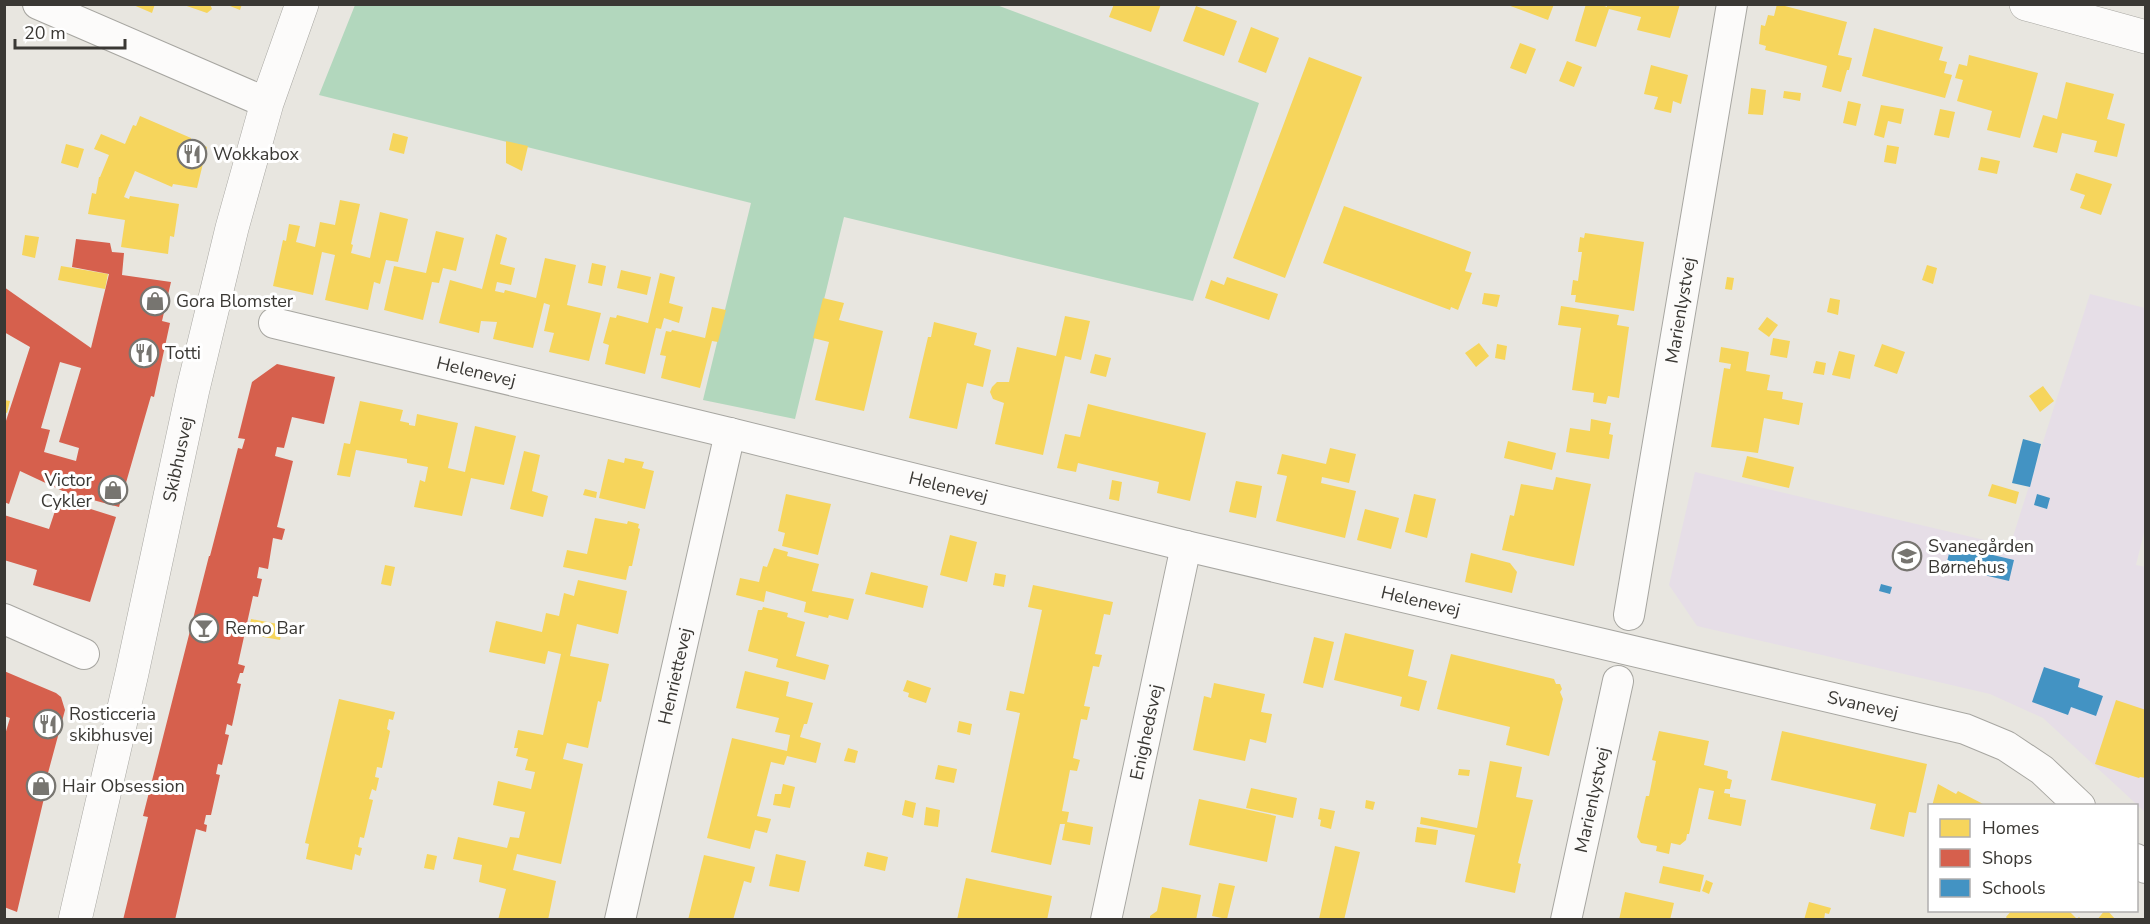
<svg xmlns="http://www.w3.org/2000/svg" width="2150" height="924" font-family="'Nunito Sans',sans-serif">
<style>
.education{fill:#e6dee7}
.green{fill:#b2d7bd}
.homes{fill:#f6d55c}
.shops{fill:#d6604d;fill-rule:evenodd}
.schools{fill:#4393c3}
.lines{fill:none;stroke-linecap:round;stroke-linejoin:round}
.minor-casing{stroke:#a7a6a1;stroke-width:32}
.tertiary-casing{stroke:#a7a6a1;stroke-width:34}
.minor{stroke:#fcfbfa;stroke-width:30}
.tertiary{stroke:#fcfbfa;stroke-width:33}
.labels{text-anchor:middle;dominant-baseline:central;stroke-width:6;stroke-linejoin:round;paint-order:stroke}
.poi-label{font-size:18px;fill:#3a3834;stroke:#fff;text-anchor:start}
.street-label{font-size:18px;fill:#3a3834;stroke:#fff}
</style>
<rect width="100%" height="100%" fill="#e8e6e0"/>
<path class="education" d="M2090,294L2145,308L2146,525L2136,565L2146,567L2145,812L2043,718L1990,694L1697,626L1669,585L1695,472L2010,546Z"/>
<path class="green" d="M994,4L1259,103L1193,301L844,217L795,419L703,400L751,203L319,95L355,5Z"/>
<path class="homes" d="M131,4H155L152,13Z
M181,4H210L212,9L207,13Z
M225,4H242L240,10Z
M1114,4H1161L1151,32L1109,17Z
M1505,4H1554L1548,20Z
M1586,4H1599L1607,7V4H1680L1670,38L1637,30L1641,17L1609,9L1596,47L1575,41Z
M1777,4L1847,22L1838,55L1852,58L1849,70H1847L1841,92L1822,87L1827,66L1765,50L1766,46L1759,44L1761,25L1765,26L1768,15L1774,16Z
M1196,6L1237,21L1224,56L1183,41Z
M1251,27L1279,38L1266,73L1238,62Z
M1874,28L1943,47L1939,60L1947,62L1944,73L1952,75L1945,98L1862,76Z
M1520,43L1536,49L1526,74L1510,68Z
M1969,55L2038,73L2020,138L1987,130L1992,111L1957,101L1963,80L1955,78L1959,64L1967,66Z
M1309,57L1362,77L1285,278L1233,258Z
M1567,61L1582,67L1574,87L1559,81Z
M1651,65L1688,75L1681,104L1673,101L1671,113L1654,109L1658,97L1644,94Z
M2066,82L2114,94L2107,119L2125,124L2117,157L2094,152L2097,141L2062,133L2057,153L2033,147L2043,115L2057,119Z
M1751,88L1766,90L1763,115L1748,114Z
M1784,91L1801,93L1800,101L1783,98Z
M1848,101L1861,104L1856,126L1843,123Z
M1881,105L1904,109L1901,124L1888,121L1884,138L1874,135Z
M1940,109L1955,112L1949,138L1934,135Z
M140,116L191,138V140L207,147L197,188L173,184L172,187L135,171L124,197L129,199L130,196L179,204L174,237L170,236L168,254L121,247L125,220L88,214L92,193L96,194L99,177H100L109,155L94,149L101,134L125,144L133,125L136,126Z
M393,133L408,137L404,154L389,150Z
M506,141L528,146L522,171L506,163Z
M66,144L84,149L78,168L61,163Z
M1887,145L1899,147L1896,164L1884,162Z
M1981,157L2000,161L1997,174L1978,170Z
M2076,173L2112,184L2101,215L2080,208L2085,195L2070,190Z
M340,200L360,204L351,244L353,245L351,253L370,258L380,212L408,219L398,262L386,260L380,284L374,282L368,310L325,300L335,255L322,252L313,295L273,286L283,240L286,241L289,224L300,226L296,242L315,247L320,222L335,225Z
M1344,206L1471,252L1465,271L1472,273L1458,310L1451,307L1450,310L1323,263Z
M436,231L464,238L456,271L443,268L439,283L432,282L423,320L384,310L394,266L426,273Z
M1585,233L1644,242L1634,311L1575,302L1576,295H1571L1573,280L1578,281L1582,252H1578L1580,237L1584,238Z
M496,234L507,238L500,264L515,268L511,285L497,282L495,291L504,293L505,290L536,298L545,258L576,265L567,305L601,313L589,361L549,352L554,333L544,331L550,305L544,303L533,348L493,339L497,322L481,321L479,333L439,323L450,280L482,289Z
M25,235L39,237L35,258L22,255Z
M592,263L606,266L602,286L588,283Z
M1927,265L1937,268L1933,284L1922,280Z
M61,266L108,274L105,289L58,280Z
M621,270L651,277L647,295L617,288Z
M660,273L675,277L669,303L683,307L679,323L664,318L661,329L656,328L645,374L605,364L609,345L603,343L610,317L616,318L617,315L648,323Z
M1227,277L1278,294L1269,320L1205,298L1211,280L1224,285Z
M1727,277L1734,278L1732,290L1725,289Z
M1484,293L1500,295L1497,307L1482,304Z
M823,298L844,303L839,320L883,331L864,411L815,400L829,342L813,338Z
M1830,298L1840,300L1838,315L1827,312Z
M1561,306L1619,315L1617,325L1629,327L1619,398L1608,396L1606,404L1593,402L1594,393L1572,390L1581,328L1558,325Z
M712,307L726,310L718,342L712,341L700,388L661,378L666,356L660,355L666,331L671,332L672,330L705,338Z
M1065,316L1090,321L1081,360L1065,356L1043,455L995,444L1004,403L993,399L990,392L992,387L997,382H1009L1017,347L1056,356Z
M1767,317L1778,325L1769,337L1758,329Z
M934,322L977,333L974,345L991,350L983,387L967,383L957,429L909,418L928,337H931Z
M1773,338L1790,341L1787,358L1770,355Z
M1479,343L1489,356L1476,367L1465,353Z
M1497,344L1507,346L1505,360L1495,358Z
M1882,344L1905,352L1897,374L1874,366Z
M1721,347L1749,352L1746,371L1770,375L1767,390L1783,392L1782,399L1803,403L1799,425L1764,418L1758,453L1711,447L1724,368L1730,369L1731,364L1719,362Z
M1839,351L1855,355L1850,379L1832,375Z
M1095,354L1111,358L1106,377L1090,373Z
M1816,361L1826,363L1824,375L1813,373Z
M2043,386L2054,401L2040,412L2029,396Z
M4,400L10,401L7,413L4,412Z
M360,401L403,410L400,421L409,423V425L415,426L417,414L458,423L448,468L465,472L475,426L516,436L504,485L471,478L462,516L414,507L420,480L425,482L428,467L407,463V459L356,450L350,477L337,475L344,443L350,444Z
M1088,404L1206,433L1190,501L1157,493L1159,482L1078,463L1076,472L1057,468L1065,434L1080,437Z
M1591,419L1611,423L1609,434L1613,435L1609,459L1566,452L1570,428L1590,431Z
M1508,441L1556,453L1552,470L1504,458Z
M1330,448L1356,454L1349,483L1322,477L1321,483L1356,491L1345,538L1276,521L1287,476L1277,474L1282,454L1326,464Z
M524,451L540,455L532,491L548,496L543,517L510,509Z
M1747,456L1794,467L1789,488L1742,477Z
M625,458L644,462L642,468L654,471L645,509L599,498L608,459L624,463Z
M1556,477L1591,484L1574,566L1502,550L1510,515L1514,516L1521,484L1553,490Z
M1112,480L1122,482L1119,501L1109,499Z
M1236,481L1262,486L1256,518L1229,512Z
M1992,484L2019,492L2016,504L1988,496Z
M585,489L597,492L596,498L583,495Z
M786,494L831,504L818,555L782,546L785,533L778,531Z
M1414,494L1436,499L1427,538L1405,532Z
M1365,509L1399,518L1391,549L1357,540Z
M595,518L627,524L628,521L639,524L638,528L640,529L632,566H629L626,580L563,567L567,550L587,554Z
M950,535L977,542L967,582L940,575Z
M774,548L788,552L787,556L819,564L812,591L854,599L848,620L829,615L828,618L804,612L806,602L766,591L764,602L736,595L740,578L759,582L763,566L767,567Z
M1471,553L1510,563L1517,572L1512,593L1465,582Z
M385,565L395,567L391,586L381,584Z
M871,572L928,586L923,608L865,594Z
M995,573L1006,575L1004,587L993,585Z
M578,580L627,591L618,634L577,624L570,656L609,664L601,702L598,701L588,748L567,743L563,759L583,764L561,864L517,854L513,870L556,881L548,920H498L506,889L479,882L482,865L453,859L458,837L507,848L510,837L519,838L525,812L493,805L498,781L531,789L535,772L525,770L528,759L516,756L518,748H514L518,730L543,735L561,654L548,651L545,664L489,652L496,621L542,632L546,613L559,616L564,593L574,596Z
M1033,585L1113,602L1110,615L1104,614L1095,654L1102,655L1099,667L1093,666L1084,706L1090,707L1087,720L1081,719L1073,758L1080,760L1077,771L1070,770L1062,811L1069,812L1067,822L1093,827L1090,845L1062,840L1065,824H1060L1051,865L991,852L1020,713L1006,710L1010,691L1024,694L1042,610L1028,607Z
M763,607L788,613L787,617L805,622L796,656L829,665L825,680L776,667L778,659L748,651L758,610H762Z
M251,619L283,625L280,640L248,634Z
M1345,633L1414,650L1408,676L1427,681L1419,711L1400,706L1402,697L1334,680Z
M1314,637L1334,642L1323,688L1303,683Z
M1451,654L1554,679L1556,684H1560L1562,689L1560,692L1563,699L1549,756L1506,745L1510,727L1437,709Z
M745,671L789,682L786,696L813,703L807,724H804L800,737L821,743L816,763L787,756L784,765L771,762L757,816L771,819L767,833L755,830L750,849L707,838L732,738L787,751L790,735L775,732L779,718L736,708Z
M907,680L931,688L926,703L908,697L909,693L903,691Z
M1214,683L1265,694L1261,712L1272,714L1266,743L1250,739L1245,761L1193,750L1204,696L1211,698Z
M339,699L395,712L393,720L389,719L387,729L390,731L382,768L377,767L375,777L379,778L376,791L372,789L369,799L373,800L364,838L360,837L358,847L362,848L360,856L355,854L352,870L306,859L309,844L305,843Z
M2116,700L2146,710V778L2140,777L2139,778L2095,764Z
M959,721L972,724L970,735L957,732Z
M1659,731L1709,741L1704,765L1728,771L1727,778L1732,780L1730,789H1725L1724,793L1730,794V797L1746,800L1741,826L1708,819L1714,791L1699,788L1689,834H1687L1686,840L1680,845L1671,843L1669,854L1656,851L1657,846L1641,843L1637,837L1646,796H1649L1656,761L1652,760Z
M1782,731L1927,764L1916,813L1909,812L1904,837L1870,829L1876,804L1771,780Z
M848,748L858,751L855,763L844,761Z
M1490,761L1522,767L1516,797L1533,800L1518,863L1521,864L1515,893L1465,882L1475,835L1420,824L1421,817L1477,828Z
M938,765L957,769L954,783L935,779Z
M1459,769L1470,770L1469,776L1458,775Z
M783,784L795,787L790,808L773,805L775,794H781Z
M1938,784L1956,794L1958,791L1987,806H1932Z
M1251,788L1297,798L1293,818L1246,808Z
M1199,799L1276,816L1267,862L1189,845Z
M905,800L916,803L913,818L902,815Z
M1366,800L1375,802L1373,810L1365,808Z
M926,807L940,810L938,827L924,825Z
M1320,808L1335,811L1331,829L1320,826L1321,820L1318,819Z
M1417,827L1438,830L1436,845L1415,842Z
M1335,846L1360,852L1344,920H1322L1319,919Z
M867,852L888,857L885,871L864,866Z
M427,854L437,856L434,870L424,868Z
M776,854L806,861L799,892L769,886Z
M704,855L755,867L751,883L744,881L733,920H688Z
M1663,866L1704,875L1700,892L1659,883Z
M966,878L1052,896L1047,920H957Z
M1706,880L1713,883L1709,894L1702,891Z
M1219,883L1235,886L1227,919L1212,916Z
M1162,887L1201,895L1196,920H1150V916L1157,911Z
M1625,892L1674,903L1670,920H1619Z
M1809,902L1831,908L1829,914L1825,913L1824,920H1804Z
M2012,910H2068L2077,919L2079,917L2082,920H2008L2006,917Z
M2105,910H2107L2116,920H2097Z"/>
<path class="shops" d="M76,239L110,243L112,252L124,253L122,275L171,282L162,321L170,323L154,397L151,396L119,507L67,493L20,471L9,504L4,502V427L30,347L4,332V287L91,348L109,274L72,267ZM60,362L81,368L59,442L79,448L76,461L44,452L50,430L41,428Z
M277,364L335,377L324,424L292,417L284,448L277,447L275,456L293,461L277,527L285,529L282,540L273,538L268,569L259,567L257,578L262,579L258,597L253,596L238,664L245,666L243,673H240L237,683L241,684L232,726L227,724L225,734L229,735L222,765L218,764L216,774L220,775L211,815H206L204,824L207,825L206,832L196,829L175,920H123L148,817L143,816L209,556H210L238,448L242,449L245,439L238,438L252,382Z
M59,499L116,517L90,602L33,585L37,570L4,560V515L49,529Z
M4,671L56,693L61,697L65,710L48,773H50L17,912L4,907V738L10,718L4,716Z"/>
<path class="schools" d="M2023,439L2041,444L2030,487L2012,483Z
M2037,494L2050,498L2047,509L2034,505Z
M1951,545L2014,560L2009,581L1946,566Z
M1881,584L1892,587L1890,594L1879,591Z
M2044,667L2080,679L2078,687L2103,696L2096,716L2071,707L2068,715L2032,702Z"/>
<g class="lines">
<g class="minor-casing">
<g id="minor">
<path d="M38,4L267,103"/>
<path id="s1" d="M274,323L730,433L1186,546L1965,729L2006,746L2042,770L2080,806"/>
<path id="s2" d="M1629,615L1732,4"/>
<path d="M4,619L84,654"/>
<path d="M2136,859L2146,868"/>
<path id="s3" d="M620,920L730,433"/>
<path id="s4" d="M1106,920L1186,546"/>
<path id="s5" d="M1566,920L1618,681"/>
</g>
</g>
<g class="tertiary-casing">
<g id="tertiary">
<path d="M2026,4L2146,37"/>
<path id="s6" d="M75,920L132,673L193,389L232,228L267,103L302,4"/>
</g>
</g>
<use href="#minor" class="minor"/>
<use href="#tertiary" class="tertiary"/>
</g>
<defs>
<g id="restaurant-ring" transform="scale(1.5)"><circle r="9.5" fill="#fff" stroke="#777570" stroke-width="1.5"/><path d="M-5-6h1v4h1v-4h1v4h1v-4h1v5L-1.5 .5V6h-2V.5L-5-1ZM5-6V6H3V1.5H1.5Q1.5-4 5-6Z" fill="#777570"/></g>
<g id="shop-ring" transform="scale(1.5)"><circle r="9.5" fill="#fff" stroke="#777570" stroke-width="1.5"/><path d="M-5-2.5h2.3a2.7 3.5 0 0 1 5.4 0H5L5.5 6h-11ZM-1.5-2.5h3a1.5 2.3 0 0 0-3 0Z" fill="#777570"/></g>
<g id="school-ring" transform="scale(1.5)"><circle r="9.5" fill="#fff" stroke="#777570" stroke-width="1.5"/><path d="M0-5L7-2L0 1L-7-2ZM-4 1L0 2.5L4 1V4Q0 6-4 4Z" fill="#777570"/></g>
<g id="bar-ring" transform="scale(1.5)"><circle r="9.5" fill="#fff" stroke="#777570" stroke-width="1.5"/><path d="M-6-5H6L.8 .8V4.5H3.5V6h-7V4.5H-.8V.8Z" fill="#777570"/></g>
</defs>
<g fill-rule="evenodd">
<use href="#restaurant-ring" x="192" y="154"/>
<use href="#shop-ring" x="155" y="301"/>
<use href="#restaurant-ring" x="144" y="353"/>
<use href="#shop-ring" x="113" y="490"/>
<use href="#school-ring" x="1907" y="556"/>
<use href="#bar-ring" x="204" y="628"/>
<use href="#restaurant-ring" x="48" y="724"/>
<use href="#shop-ring" x="41" y="786"/>
</g>
<g class="labels">
<g class="poi-label">
<text x="213" y="154">Wokkabox</text>
<text x="176" y="301">Gora Blomster</text>
<text x="165" y="353">Totti</text>
<text x="92" y="480" text-anchor="end">Victor<tspan x="92" dy="21">Cykler</tspan></text>
<text x="1928" y="546">Svanegården<tspan x="1928" dy="21">Børnehus</tspan></text>
<text x="225" y="628">Remo Bar</text>
<text x="69" y="714">Rosticceria<tspan x="69" dy="21">skibhusvej</tspan></text>
<text x="62" y="786">Hair Obsession</text>
</g>
<g class="street-label">
<text stroke="none"><textPath href="#s2" startOffset="309">Marienlystvej</textPath></text>
<text stroke="none"><textPath href="#s1" startOffset="208">Helenevej</textPath></text>
<text stroke="none"><textPath href="#s6" startOffset="472">Skibhusvej</textPath></text>
<text stroke="none"><textPath href="#s1" startOffset="694">Helenevej</textPath></text>
<text stroke="none"><textPath href="#s1" startOffset="1180">Helenevej</textPath></text>
<text stroke="none"><textPath href="#s3" startOffset="250">Henriettevej</textPath></text>
<text stroke="none"><textPath href="#s1" startOffset="1634">Svanevej</textPath></text>
<text stroke="none"><textPath href="#s4" startOffset="192">Enighedsvej</textPath></text>
<text stroke="none"><textPath href="#s5" startOffset="123">Marienlystvej</textPath></text>
</g>
</g>
<rect width="2150" height="924" fill="none" stroke="#3a3834" stroke-width="12"/>
<rect x="1928" y="804" width="210" height="108" fill="#ffffff" stroke="#b0afae" stroke-width="1.5"/>
<rect x="1940" y="819" width="30" height="18" fill="#f6d55c" stroke="#b0afae" stroke-width="1.5"/>
<text x="1982" y="834" font-size="18" fill="#3a3834">Homes</text>
<rect x="1940" y="849" width="30" height="18" fill="#d6604d" stroke="#b0afae" stroke-width="1.5"/>
<text x="1982" y="864" font-size="18" fill="#3a3834">Shops</text>
<rect x="1940" y="879" width="30" height="18" fill="#4393c3" stroke="#b0afae" stroke-width="1.5"/>
<text x="1982" y="894" font-size="18" fill="#3a3834">Schools</text>
<path d="M15 39v9h110v-9" fill="none" stroke="#3a3834" stroke-width="3"/>
<text x="24" y="39" font-size="18" fill="#3a3834" stroke="#ffffff" stroke-width="4.5" paint-order="stroke">20 m</text>
</svg>
